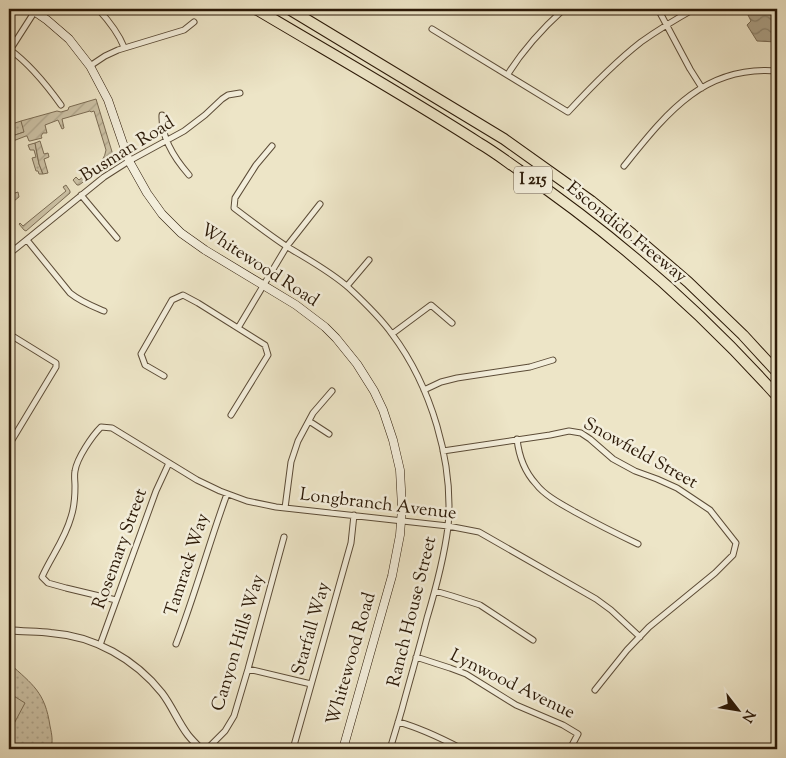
<svg xmlns="http://www.w3.org/2000/svg" width="786" height="758" font-family="'Sorts Mill Goudy',serif">
<style>
.grass{fill:url(#grass-dots);stroke:#7c6e56}
.garden{fill:url(#garden-furrows);stroke:#7c6e56}
.pitch{fill:#ccc2a6;stroke:#7c6e56}
.water{fill:url(#water-waves);stroke:#786a53}
.lines{fill:none;stroke-linecap:round;stroke-linejoin:round}
.minor-casing{stroke:#5c4c37;stroke-width:7}
.tertiary-casing{stroke:#5c4c37;stroke-width:8}
.secondary-casing{stroke:#2b1907;stroke-width:9}
.motorway-casing{stroke:#2b1907;stroke-width:12}
.minor{stroke:#f3eedb;stroke-width:5}
.tertiary{stroke:#f3eedb;stroke-width:6}
.secondary{stroke:#f3eedb;stroke-width:8}
.motorway{stroke:#ede5c7;stroke-width:10}
.labels{text-anchor:middle;dominant-baseline:central;stroke-width:5;stroke-linejoin:round;paint-order:stroke}
.shield{fill:#f3eedb;stroke:#675947;stroke-width:1}
.shield-label{font-size:16px;font-weight:bold;fill:#2b1907}
.street-label{font-size:18px;fill:#2b1907;stroke:#f3eedb}
</style>
<defs>
<pattern id="grass-dots" width="8" height="8" patternUnits="userSpaceOnUse" patternTransform="scale(1.25)"><rect width="8" height="8" fill="#ccc2a6"/><path d="M2 2h.1M6 6h.1" fill="none" stroke="#afa68d" stroke-width="1.8" stroke-linecap="round"/></pattern>
<pattern id="garden-furrows" width="10" height="10" patternUnits="userSpaceOnUse" patternTransform="scale(1.25)"><rect width="10" height="10" fill="#ccc2a6"/><path d="M-1 1l2-2M0 10L10 0M9 11l2-2" fill="none" stroke="#afa68d"/></pattern>
<pattern id="water-waves" width="16" height="10" patternUnits="userSpaceOnUse" patternTransform="scale(1.25)"><rect width="16" height="10" fill="#aba086"/><path d="M0 5q4-4 8 0t8 0" fill="none" stroke="#8b826c"/></pattern>
</defs>
<rect width="100%" height="100%" fill="#ede5c7"/>
<filter id="stains"><feTurbulence type="fractalNoise" baseFrequency=".004" numOctaves="4"/><feColorMatrix values="0 0 0 0 .2 0 0 0 0 .09 0 0 0 0 .02 0 0 0 .5 -.17"/></filter>
<radialGradient id="worn" r=".72"><stop offset=".6" stop-color="#630" stop-opacity="0"/><stop offset="1" stop-color="#630" stop-opacity=".3"/></radialGradient>
<path class="grass" d="M21,121L25,131L24,132L9,137V125Z
M35,143L39,164L43,174H39L38,171H36L32,158L36,157L34,150H30L28,145Z
M9,188L10,191L13,190L15,193L18,192L19,197L9,205Z
M9,663C33,685 45,692 50,726C52,735 53,741 51,749H9Z"/>
<path class="garden" d="M96,99L113,155L110,163L79,185H77L73,180L76,177L79,180C89,172 104,165 106,150L94,111L91,112L90,111L62,119L64,128L62,129L58,120L45,125L47,133H43L41,136L42,138L30,141H29L27,136H26L13,141L14,145L9,146V137L24,132L21,121L57,111L61,112L68,110L69,107Z
M40,141L44,154L48,153L49,157L44,159L48,173L43,174L39,164L35,143Z
M66,185L70,191V193L26,231L24,230L19,224L20,223L23,226L66,191L63,187Z"/>
<path class="pitch" d="M9,693L25,703L9,733Z"/>
<path class="water" d="M745,9H777V42L757,41L747,25L751,21Z"/>
<g class="lines">
<g class="minor-casing">
<path id="minor" d="M98,9C109,21 118,32 124,47
M658,9L690,69L702,88
M432,29L568,112C591,87 614,63 641,42C658,30 676,19 694,9
M9,49C30,64 46,84 61,105
M10,50L35,11
M90,66L105,56L118,50L184,30L194,22
M508,74C523,50 543,28 564,9
M162,115C161,138 174,158 189,175
M272,146L256,165L235,198L234,208C251,221 268,234 286,246C307,259 330,271 349,288C364,302 380,317 392,334C431,386 454,462 448,527C444,558 436,588 427,618C419,649 410,679 402,709C398,723 394,736 390,749
M624,166C666,114 703,65 777,71
M81,195L117,238
M27,240L70,293C81,302 92,306 104,311
M9,254L104,177L129,161L184,131L205,115L222,99L228,95L240,93
M347,286L369,260
M238,328L287,246L320,204
M9,334L56,363V367L9,445
M392,334L431,305L452,323
M164,376L145,365L141,354L172,300L183,295L198,303L265,345L268,355L231,415
M424,390L441,382L457,378L530,367L553,360
M309,421L329,434
M517,439C519,457 524,471 536,484C545,496 563,505 577,513C597,524 617,534 638,544
M443,451L550,435L569,431L581,433L590,439L613,459L635,471L657,479L677,488L710,510L736,543L733,555L715,573L649,627L627,650L595,690
M285,508L291,462L298,441L313,413L332,391
M435,591L452,596L480,605L533,640
M116,600L66,588L48,583L42,577C51,557 65,539 71,517C74,508 75,496 75,486C75,481 74,476 75,471C77,458 92,436 101,427L112,428L197,480L220,491L247,501L276,507L448,526L479,532L596,599L611,610L640,637
M176,644C195,595 209,543 227,494
M100,645L156,491L169,463
M416,657L450,668L466,674L516,705L563,725L578,734L570,749
M248,669L311,684
M398,722C421,728 441,738 462,749
M207,749L225,731L234,716L248,669L284,537
M293,749L351,543L354,515"/>
</g>
<g class="tertiary-casing">
<path id="tertiary" d="M9,630C23,632 37,631 51,633C94,636 135,659 162,693C172,706 178,722 188,735C192,740 197,745 201,749"/>
</g>
<g class="secondary-casing">
<path id="secondary" d="M31,9L47,20L69,39L90,66L108,100L129,161L147,193L162,214L181,233L205,250L296,305L325,327L336,338L357,364L374,391L383,410L393,440L400,470L402,508L400,535L392,576L343,749"/>
</g>
<g class="motorway-casing">
<path id="motorway" d="M256,9C330,53 406,96 479,143C493,151 506,161 519,170C614,235 701,311 777,396
M289,9L504,139L591,201L632,234L688,282L743,335L777,372"/>
</g>
<use href="#minor" class="minor"/>
<use href="#tertiary" class="tertiary"/>
<use href="#secondary" class="secondary"/>
<use href="#motorway" class="motorway"/>
</g>
<g class="labels">
<rect class="shield" x="514" y="166.5" width="38" height="27" rx="4"/>
<g class="shield-label">
<text x="533" y="180">I 215</text>
</g>
<g class="street-label">
<text transform="translate(128 150) rotate(-32)">Busman Road</text>
<text transform="translate(626 233) rotate(39)">Escondido Freeway</text>
<text transform="translate(259 266) rotate(33)">Whitewood Road</text>
<text transform="translate(640 454) rotate(29)">Snowfield Street</text>
<text transform="translate(378 505) rotate(7)">Longbranch Avenue</text>
<text transform="translate(121 549) rotate(-70)">Rosemary Street</text>
<text transform="translate(188 565) rotate(-72)">Tamrack Way</text>
<text transform="translate(413 612) rotate(-76)">Ranch House Street</text>
<text transform="translate(312 629) rotate(-74)">Starfall Way</text>
<text transform="translate(239 643) rotate(-73)">Canyon Hills Way</text>
<text transform="translate(352 659) rotate(-74)">Whitewood Road</text>
<text transform="translate(512 685) rotate(26)">Lynwood Avenue</text>
</g>
</g>
<rect width="786" height="758" fill="none" stroke="#ede5c7" stroke-width="30"/>
<rect x="10" y="10" width="766" height="738" fill="none" stroke="#2b1907" stroke-width="2.5"/>
<rect x="15" y="15" width="756" height="728" fill="none" stroke="#2b1907"/>
<g transform="translate(738 710) rotate(121)" stroke="#f3eedb" stroke-width="4" paint-order="stroke">
<path d="M0-4L9 19L0 12L-9 19Z" fill="#2b1907"/>
<text y="-8" font-size="14" font-weight="bold" text-anchor="middle" fill="#2b1907">N</text>
</g>
<rect width="100%" height="100%" filter="url(#stains)"/>
<rect width="100%" height="100%" fill="url(#worn)"/>
</svg>
